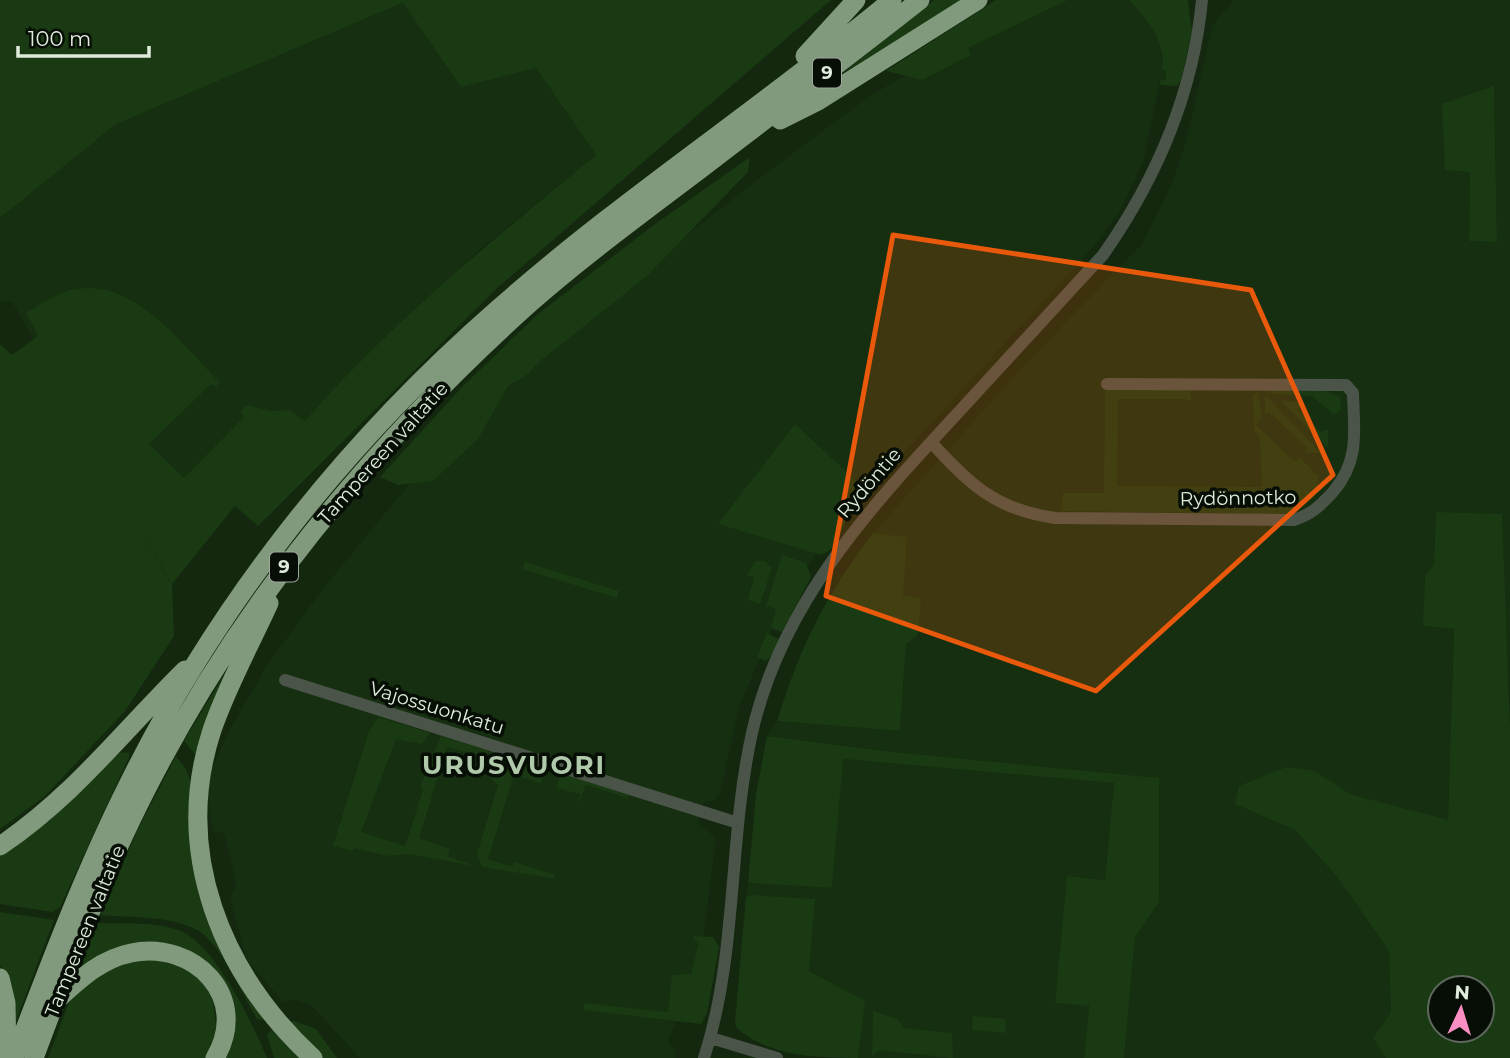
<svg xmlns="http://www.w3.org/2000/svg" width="1510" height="1058" font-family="Montserrat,sans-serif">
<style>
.built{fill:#162f11;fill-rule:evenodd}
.green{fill:#193a12;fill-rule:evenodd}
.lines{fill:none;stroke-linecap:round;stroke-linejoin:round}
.minor{stroke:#4b5449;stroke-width:12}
.highway{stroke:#81997c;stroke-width:19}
.marked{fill:#e8590c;fill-opacity:0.2;stroke:#e8590c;stroke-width:5;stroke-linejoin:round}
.labels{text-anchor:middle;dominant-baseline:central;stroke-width:7;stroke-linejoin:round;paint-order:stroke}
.shield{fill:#060e05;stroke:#9ea99c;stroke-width:2}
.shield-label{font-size:18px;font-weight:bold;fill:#dfecdc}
.street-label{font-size:19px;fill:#dfecdc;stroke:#060e05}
.district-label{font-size:26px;font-weight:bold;letter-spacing:2px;fill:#b0c9ab;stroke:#060e05}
</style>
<rect width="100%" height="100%" fill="#142810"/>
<path class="built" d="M1068,0H1129L1154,27L1162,47L1161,58L1166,79L1160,81L1143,162L1121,209L1095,245L846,516L816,554L778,614L739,708L720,793L714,800L704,802L697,823L714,836L715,845L701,955L668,1042L675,1049V1058H360L312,1006L293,999L283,1002L247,960L230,898L236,886L232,863L224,833L213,832L206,784L226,737L267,665L325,586L412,481L500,391L646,267L752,184L870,96L911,72L923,81L970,55L967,48Z
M1234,0H1510V725L1509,676L1436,513L1434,564L1425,576L1424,626L1454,629L1448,821L1350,794L1315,771L1236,804L1295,830L1338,878L1389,951L1391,1013L1373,1038L1386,1058H1124L1135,937L1159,902V778L884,751L767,736L777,721L900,731L906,643L920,598L902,595L907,537L873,533L1028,361L1142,244L1173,181L1186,142L1212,26ZM1494,86L1497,242L1469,241L1470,172Z
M404,3L461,86L535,67L596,155L483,247L362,360L234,505L172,585L12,301L0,302V218L115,124Z
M842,759L1114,783L1105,880L1067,876L1056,1003L1089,1006L1084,1058H858L864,1001L809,971L751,895L746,897L748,883L832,888Z"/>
<path class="green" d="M0,0H831L495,290L258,526L235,506L172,584L137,523L172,585L174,636L125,711L44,797L0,829V344L12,355L38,336L26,313C38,306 51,297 64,292C130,270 179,342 220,382L216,387L211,384L149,444L184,478L244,417L241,412L246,405L272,411L290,410L305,421C392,321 494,239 596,155L536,68L461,87L403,3L116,124L0,218Z
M934,0H971L816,95Z
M996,0H1068L968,48L971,55L923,80L886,71Z
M1129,0H1188L1192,32L1181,81L1177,86L1160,85V81L1166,79L1165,70H1162C1166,41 1149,22 1129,0Z
M1494,86L1497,242L1469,241L1470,172L1445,170L1442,104Z
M750,157L748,172L647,276L539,362L527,375L508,386L478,439L433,481L398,485L380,477L463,386L538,314L655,224Z
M1105,388L1190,390L1191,402L1186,399H1118L1117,486L1262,487L1260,438L1254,429L1253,395L1258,392L1262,418L1256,425L1294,461L1300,458L1319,476L1315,496L1293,514L1061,511L1063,493H1104Z
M1270,389L1323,390L1340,397L1341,410L1334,415L1312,396L1274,394Z
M1265,397L1268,398L1321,453H1305L1307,448L1269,412L1265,415Z
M1280,400L1303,403L1298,410L1321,432L1328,429V448Z
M795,424L868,492L850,515H848C842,527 839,549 821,555L718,524Z
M1436,512L1502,514L1510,725V1058H1386L1373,1038L1391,1012L1389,951L1338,878L1295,830L1235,804L1239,786L1286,767L1315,771L1350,794L1448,820L1454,629L1423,626L1425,576L1434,564ZM1440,988H1482V1030H1440Z
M873,533L907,537L903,595L921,598L918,635L906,644L900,731L777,721C802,642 824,599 873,533Z
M782,555L806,563L811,577L782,632L771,628L776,609L766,606Z
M755,561H765L772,568L760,604L748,600L754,577L747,575Z
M525,562L619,591L617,598L522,569Z
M767,633L779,639L772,656L766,661L757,657Z
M238,651L199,759L184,741Z
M378,717L430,733L422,744L396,739L361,832L405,846L423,790L420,787L441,736L493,752L478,764V756L447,747L419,838L450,849L448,856L475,866L408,854L388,856L354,848L352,851L333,846L369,731Z
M767,736L884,751L1159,778V902L1135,937L1124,1058H1084L1089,1006L1055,1003L1067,876L1105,880L1114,783L843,759L832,888L748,883L756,794Z
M129,752V757L60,907L53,912L0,904V851L116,753Z
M176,756L186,769L192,786L196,866L270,1021L257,1019C243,995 221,943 197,930C170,915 130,918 101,915L137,831Z
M507,756L545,768L541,783L514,775L488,859L512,867L514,862L553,874L556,879L482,867L477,854L498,785L492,780L488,768Z
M561,773L630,795L628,798L586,785L577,807L580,794L556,788Z
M751,895L815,899L809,971L865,1001L858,1058C819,1058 769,1057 737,1028L735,1021L746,897Z
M0,912L54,920L11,1034L4,971L0,965Z
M97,923C123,924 159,921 183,932C217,949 253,1024 267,1058H220L231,1019L178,949L78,972Z
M694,936L713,937L719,947L707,1013L701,1024L583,1010L584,1003L668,1012L672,975L691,974L699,942L693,940Z
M150,957L194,971L213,998L216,1026L214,1044L208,1058H48L70,1000L104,969Z
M873,1011L897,1019L904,1028L952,1033L953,1058L879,1050L872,1056Z
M973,1016L1006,1019L1005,1033L972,1030Z
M294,1021L316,1029L337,1058H320L286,1023Z
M275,1027L305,1058H274L267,1035Z"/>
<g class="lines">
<path class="minor" d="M931,442C969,484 996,510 1055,518L1294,520C1312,514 1320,506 1333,492C1360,460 1354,432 1353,393L1346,385L1107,384
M285,680L738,823
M711,1038L777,1058
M704,1058C738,953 728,840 752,733C781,604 868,510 955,416C1004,362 1054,309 1103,255C1157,178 1193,95 1202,0"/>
<path class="highway" d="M805,56L856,0
M780,120L818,101L978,0
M269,603C250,645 227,686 212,730C172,852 221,973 313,1058
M0,846C75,795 122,732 185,670
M0,978L6,1003L7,1058
M58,999C80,979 101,959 131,953C194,940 251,997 215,1058
M14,1058C49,966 84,873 128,785C218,603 346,442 498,309C623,198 764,107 892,0
M34,1058C68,967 102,876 146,790C241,603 373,444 529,304C580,259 636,218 690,177C767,118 844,60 920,0"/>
</g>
<path class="marked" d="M893,235L1251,290L1333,475L1096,691L826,596Z"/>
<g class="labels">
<g class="shield">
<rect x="813" y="58.5" width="28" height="29" rx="5"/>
<rect x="270" y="552.5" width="28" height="29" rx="5"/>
</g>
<g class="shield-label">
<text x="827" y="73">9</text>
<text x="284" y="567">9</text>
</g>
<g class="street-label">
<text transform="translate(383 453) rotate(-48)">Tampereen valtatie</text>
<text transform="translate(869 483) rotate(-49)">Rydöntie</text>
<text transform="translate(1238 498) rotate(-1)">Rydönnotko</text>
<text transform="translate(437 708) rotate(17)">Vajossuonkatu</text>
<text transform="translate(85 931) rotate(-68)">Tampereen valtatie</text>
</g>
<g class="district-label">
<text x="514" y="765">URUSVUORI</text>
</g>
</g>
<g transform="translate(1461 1009) rotate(4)"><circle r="33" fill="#060e05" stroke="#5d675b" stroke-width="2"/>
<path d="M0-5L12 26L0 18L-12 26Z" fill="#fb8fc4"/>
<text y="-10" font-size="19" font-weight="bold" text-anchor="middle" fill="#dfecdc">N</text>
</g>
<path d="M18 46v10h131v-10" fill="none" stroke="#dfecdc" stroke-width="3.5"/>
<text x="28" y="46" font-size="21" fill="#dfecdc" stroke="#060e05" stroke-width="5" paint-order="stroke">100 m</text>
</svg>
